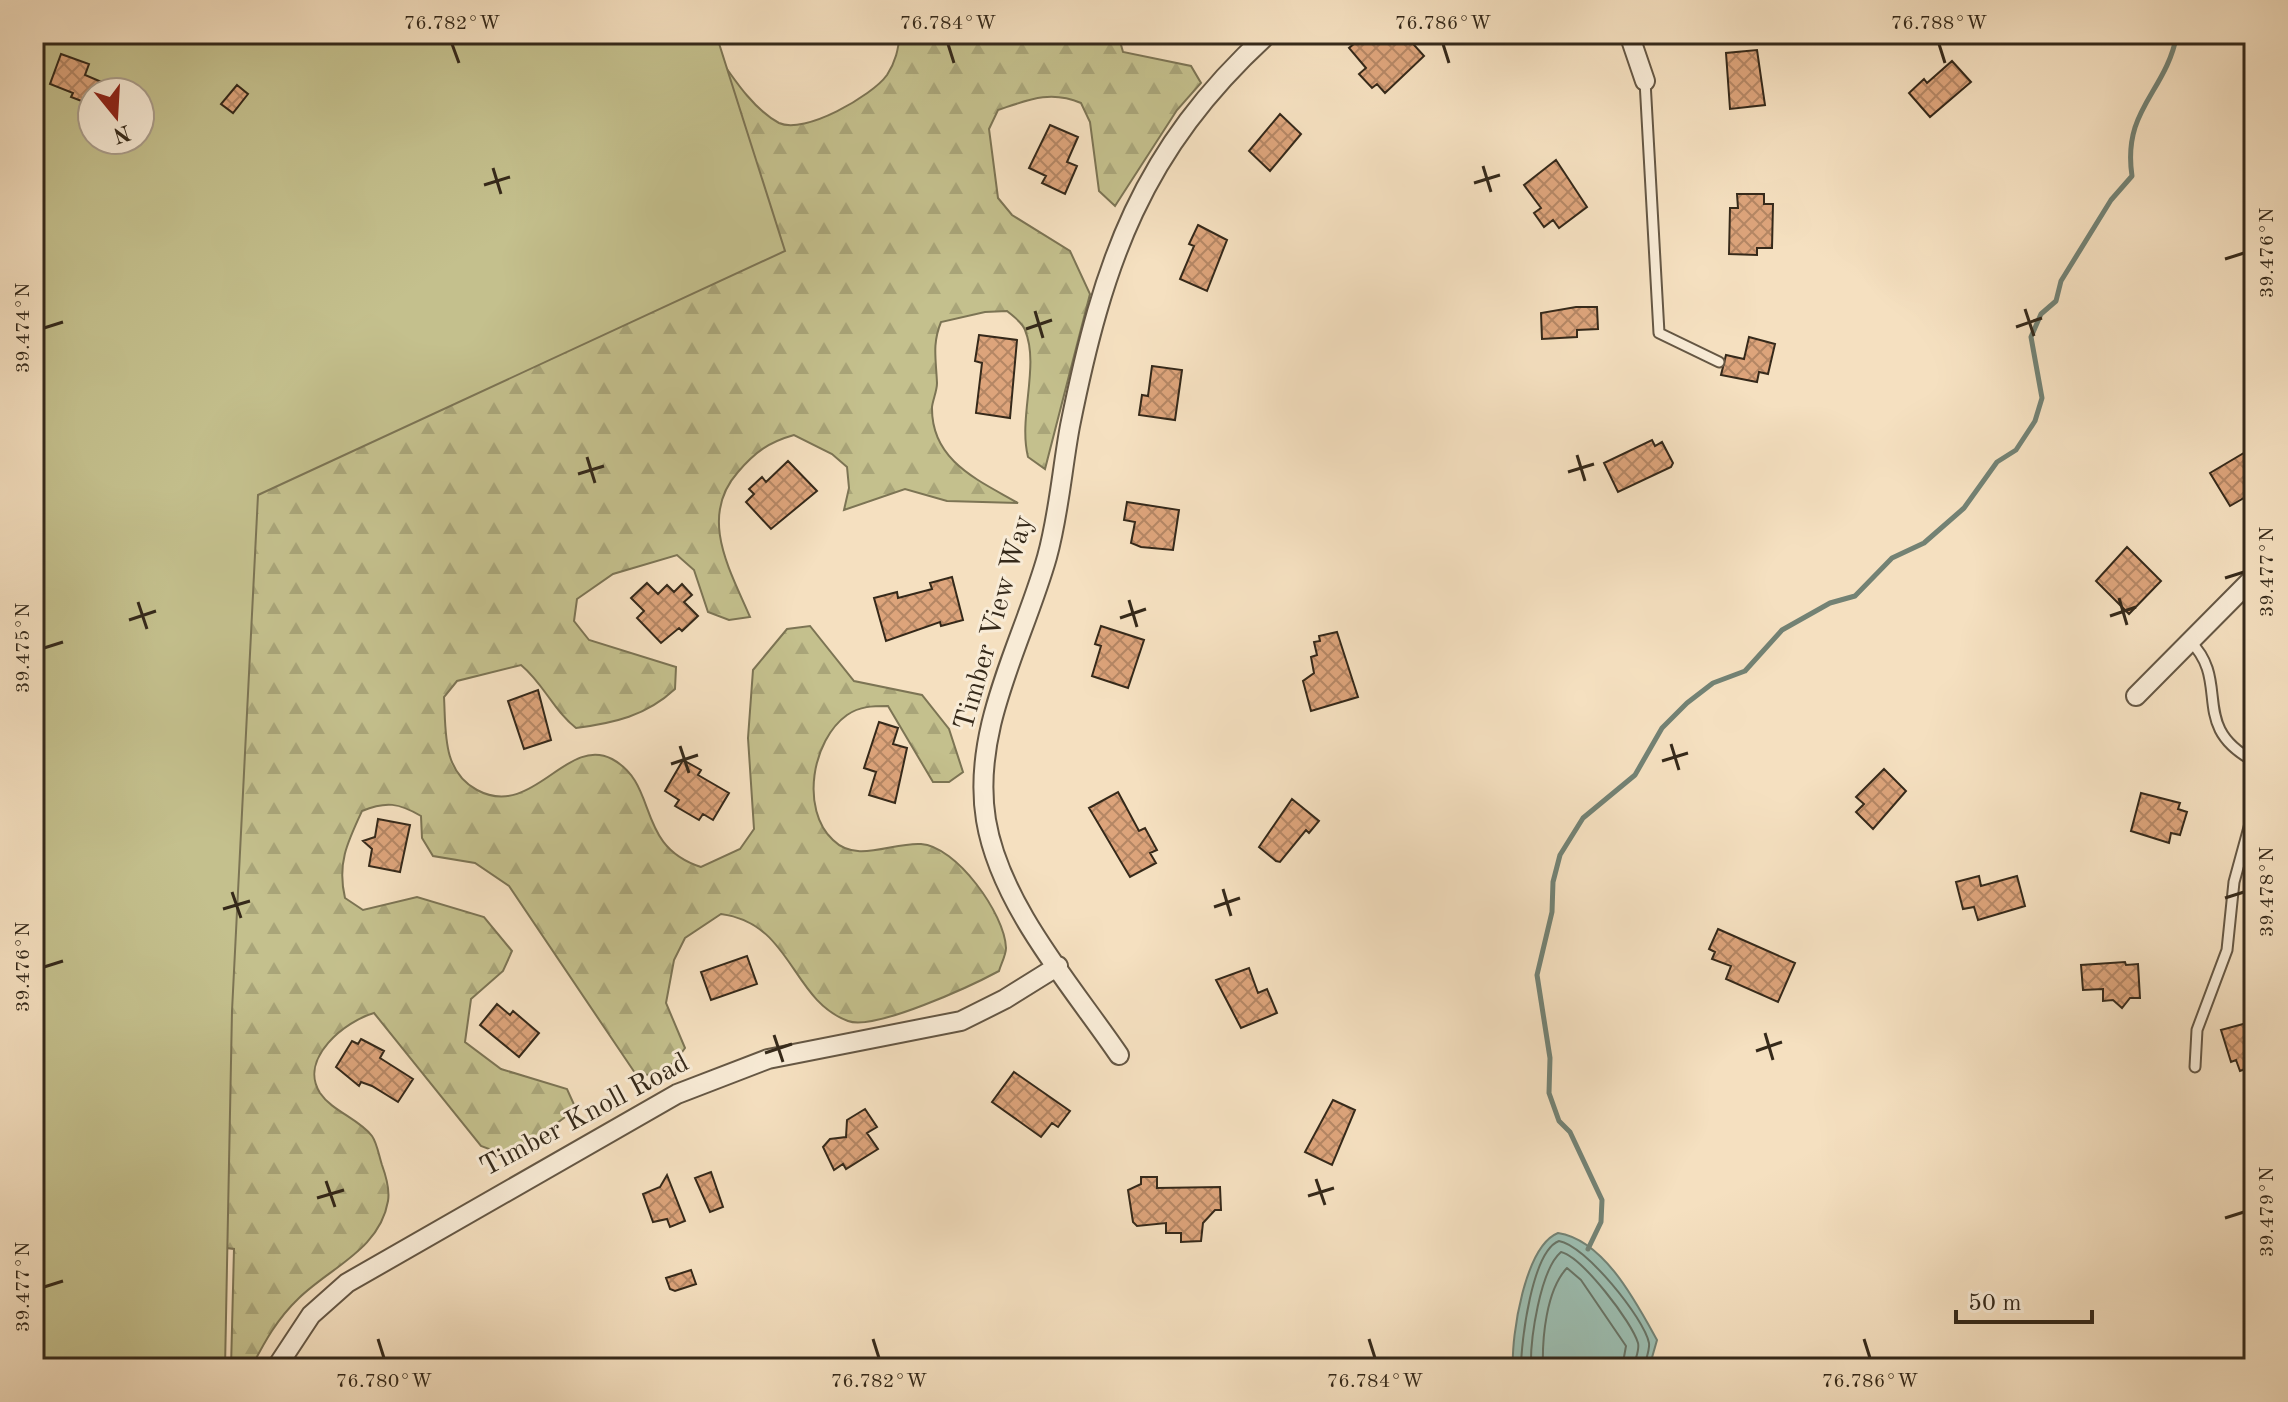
<svg xmlns="http://www.w3.org/2000/svg" width="2288" height="1402" font-family="'Old Standard TT',serif">
<style>
.forest{fill:url(#forest-firs);stroke:#7c7454;stroke-width:2}
.park{fill:#c4c08d;stroke:#7c7454;stroke-width:2;fill-rule:evenodd}
.water{fill:#9cbdb0;stroke:#738274;stroke-width:2}
.lines{fill:none;stroke-linecap:round;stroke-linejoin:round}
.shore{stroke:#687365;stroke-width:2}
.stream{stroke:#738274;stroke-width:5}
.building{fill:url(#building-cross-hatch);stroke:#35291a;stroke-width:2}
.lane-casing{stroke:#655744;stroke-width:13}
.street-casing{stroke:#655744;stroke-width:22}
.lane{stroke:#f8ebd6;stroke-width:9}
.street{stroke:#f8ebd6;stroke-width:18}
.ticks{fill:none;stroke:#35291a;stroke-width:3}
.labels{text-anchor:middle;dominant-baseline:central;stroke-width:6;stroke-linejoin:round;paint-order:stroke}
.street-label{font-size:28px;fill:#35291a;stroke:#f8ebd6}
.neatline{fill:none;stroke:#35291a;stroke-width:3}
.ticks-label{font-size:20px;text-anchor:middle;fill:#35291a}
</style>
<defs>
<pattern id="forest-firs" width="22" height="20" patternUnits="userSpaceOnUse" patternTransform="scale(2)"><rect width="22" height="20" fill="#c4c08d"/><path d="M5 1l3.5 6h-7zM16 11l3.5 6h-7z" fill="#a9a579"/></pattern>
<pattern id="building-cross-hatch" width="8" height="8" patternUnits="userSpaceOnUse" patternTransform="scale(2)"><rect width="8" height="8" fill="#dda47b"/><path d="M0 0l8 8M0 8l8-8" fill="none" stroke="#b48664"/></pattern>
</defs>
<rect width="100%" height="100%" fill="#f5e0c0"/>
<filter id="stains"><feTurbulence type="fractalNoise" baseFrequency=".0025" numOctaves="4"/><feColorMatrix values="0 0 0 0 .2 0 0 0 0 .09 0 0 0 0 .02 0 0 0 .5 -.17"/></filter>
<radialGradient id="worn" r=".72"><stop offset=".6" stop-color="#630" stop-opacity="0"/><stop offset="1" stop-color="#630" stop-opacity=".3"/></radialGradient>
<path class="forest" d="M702,34C724,62 747,106 779,123C804,135 872,96 887,75C896,61 898,50 900,34H1118L1123,52L1191,66L1201,83L1177,110L1115,206L1099,191L1090,122L1081,103C1050,90 1028,100 998,110L989,129L998,198L1012,215L1070,251L1090,294L1045,469L1028,457C1018,417 1040,366 1025,330C1022,322 1014,317 1007,311L985,312L941,322C932,344 936,359 937,383C937,391 933,399 932,407C931,461 978,480 1018,503L947,501L905,489L844,510L849,488L847,467L832,454L794,435C769,442 755,452 738,472C698,517 730,570 750,617L729,620L708,612L694,570L677,555L613,574L577,599L574,621L589,640L676,667L675,689C646,716 614,723 576,728C553,710 544,684 521,665L457,681L444,697C446,732 442,771 477,790C533,820 566,735 612,759C660,785 634,845 701,867L740,849L754,829L748,738L753,670L787,629L810,626L854,681L922,695L949,729L963,772L949,782H933L888,706C873,706 860,706 847,715C812,740 800,809 833,840C857,864 892,842 921,844C956,846 1005,914 1006,948C1006,955 1001,964 999,971C973,985 875,1031 848,1021C791,1000 792,923 721,914L685,938L674,960L666,1003L685,1048C672,1067 660,1080 635,1073L509,886L475,863L433,856L422,838L421,816C399,803 386,801 362,811C347,843 337,864 345,898L363,910L417,897L484,917L512,951L503,971L471,999L465,1042L501,1069L567,1089L576,1109L541,1135L502,1154L481,1146L374,1013C346,1021 298,1058 320,1093C332,1111 359,1119 372,1136C377,1143 379,1156 382,1165C386,1176 390,1189 388,1201C380,1249 331,1267 299,1298C277,1319 265,1341 251,1368H231L234,1249L34,1225V222Z"/>
<path class="park" d="M34,34H716L785,251L258,495L232,1011L225,1368H34ZM92,92H140V140H92Z"/>
<path class="water" d="M1558,1233C1604,1240 1636,1302 1657,1340L1649,1368H1513C1511,1336 1525,1246 1558,1233Z"/>
<g class="lines">
<path class="shore" d="M1521,1368C1521,1342 1532,1251 1559,1241C1585,1245 1644,1318 1649,1343C1650,1351 1645,1360 1644,1368
M1531,1368C1530,1340 1540,1270 1561,1252C1582,1257 1632,1322 1638,1343C1640,1351 1634,1360 1634,1368
M1543,1368C1542,1339 1546,1290 1567,1268L1581,1280L1626,1346L1622,1368"/>
<path class="stream" d="M1588,1249L1601,1222L1602,1200L1570,1132L1559,1121L1549,1093L1550,1058L1537,975L1552,912L1553,882L1560,855L1583,818L1635,775L1662,728L1687,703L1713,683L1745,671L1782,630L1830,603L1855,596L1892,558L1924,543L1964,508L1997,462L2016,450L2035,421L2042,398L2031,337L2041,314L2056,301L2061,281L2111,200L2132,176C2122,109 2166,93 2177,34"/>
</g>
<path class="building" d="M1366,34H1398L1403,40L1407,37L1424,56L1385,93L1377,84L1372,88L1359,74L1366,68L1349,48Z
M1757,50L1765,105L1730,109L1726,53Z
M61,54L89,64L85,75L125,92H92V105L71,97L73,93L50,84Z
M1952,61L1971,82L1930,117L1909,93L1924,79L1927,83Z
M237,85L248,94L233,113L221,104Z
M1280,114L1301,134L1270,171L1249,151Z
M1050,125L1078,137L1067,162L1077,166L1065,194L1042,183L1046,176L1029,168Z
M1556,160L1587,207L1559,228L1553,220L1544,227L1534,213L1541,208L1524,185Z
M1737,194H1764V204H1773L1772,248H1757V255L1729,254L1730,208H1738Z
M1198,225L1227,240L1207,291L1180,279L1194,246L1189,244Z
M1576,307H1597L1598,329L1577,330V337L1542,339L1541,313Z
M979,335L1017,340L1010,418L976,413L982,363L975,361Z
M1749,337L1775,344L1768,374L1759,372L1757,382L1721,375L1726,355L1744,359Z
M1152,366L1182,370L1175,420L1139,415L1142,395L1148,396Z
M1652,440L1655,446L1662,442L1673,463L1671,467L1618,492L1604,463Z
M2254,447V474L2247,478L2254,492L2230,506L2210,473Z
M788,461L817,491L771,529L746,502L754,494L749,489L762,477L766,482Z
M1127,502L1179,510L1173,550L1141,547L1131,543L1135,522L1124,520Z
M2127,547L2161,581L2129,614L2096,581Z
M952,577L963,620L941,626L940,622L886,641L874,598L897,592L898,598L932,589L930,583Z
M647,583L658,594L667,585L674,592L682,584L692,595L684,602L698,616L682,631L679,628L661,643L637,618L644,611L631,598Z
M1101,626L1144,640L1128,688L1092,676L1101,646L1095,644Z
M1337,632L1358,697L1311,711L1303,681L1314,673L1311,657L1317,655L1314,642L1320,641L1319,636Z
M538,690L551,740L524,749L508,701Z
M879,722L898,728L893,744L907,748L895,803L869,795L876,772L864,768Z
M683,760L701,770L698,775L729,793L713,820L703,814L699,820L675,806L679,800L665,791Z
M1884,769L1906,791L1873,829L1856,812L1864,804L1856,797Z
M1118,792L1139,831L1145,828L1157,850L1150,853L1156,863L1130,877L1089,808Z
M2141,793L2180,803L2178,809L2187,812L2180,835L2171,833L2169,843L2131,831Z
M1292,799L1319,821L1309,833L1306,830L1280,862L1276,861L1259,847Z
M378,819L410,825L400,872L369,866L372,849L363,841L375,837Z
M1979,876L1981,886L2017,876L2025,906L1978,920L1974,907L1963,909L1956,882Z
M1718,929L1795,963L1778,1002L1726,979L1731,966L1712,959L1715,952L1709,949Z
M747,956L757,984L711,1000L701,972Z
M2125,962L2126,965L2138,964L2140,998H2130L2122,1008L2113,1000L2103,1001V989L2083,990L2081,965Z
M1249,968L1258,993L1267,989L1277,1013L1241,1028L1216,980Z
M497,1004L510,1015L513,1011L539,1033L519,1057L480,1025Z
M2254,1021V1066L2240,1071L2236,1060L2231,1062L2221,1030Z
M361,1039L384,1051L380,1058L413,1079L398,1102L372,1086L361,1082L359,1086L336,1067L352,1041L358,1044Z
M1014,1072L1070,1111L1058,1127L1052,1123L1041,1137L992,1102Z
M1333,1100L1355,1110L1332,1165L1305,1152Z
M865,1109L877,1127L867,1133L878,1149L846,1169L843,1164L834,1170L823,1147L830,1139L846,1137L847,1120Z
M711,1172L723,1207L710,1212L695,1178Z
M667,1175L685,1221L670,1227L667,1219L653,1222L643,1194L660,1187Z
M1141,1177H1157V1188L1220,1187L1221,1210H1215L1203,1223L1201,1241L1181,1242V1233H1166V1223L1137,1226L1133,1222L1128,1190L1141,1184Z
M691,1270L696,1284L675,1291L670,1289L666,1278Z"/>
<g class="lines">
<g class="lane-casing">
<path id="lane" d="M1645,81L1659,333L1719,362
M2190,641C2232,683 2188,726 2254,761
M2195,1067L2197,1030L2227,950L2234,882L2254,809"/>
</g>
<g class="street-casing">
<path id="street" d="M1629,34L1645,81
M2136,696L2254,577
M1119,1055C1072,986 1000,905 986,820C971,729 1023,642 1047,557C1059,514 1062,469 1070,426C1103,262 1141,150 1268,34
M276,1368L311,1315L347,1283L677,1094L768,1059L961,1021L1005,999L1058,966"/>
</g>
<use href="#lane" class="lane"/>
<use href="#street" class="street"/>
</g>
<path class="ticks" d="M452,44L459,63M948,44L954,63M1443,44L1449,63M1939,44L1945,63M1483,166L1491,192M493,168L501,194M1474,183L1500,175M484,185L510,177M2225,259L2244,253M2025,309L2034,336M1035,311L1043,338M2016,327L2042,318M44,328L63,322M1026,329L1052,320M1577,455L1585,481M587,457L595,483M1568,472L1594,464M578,474L604,466M2225,578L2244,572M2119,598L2127,625M1129,600L1137,627M138,602L147,629M2110,616L2136,607M1120,618L1146,609M129,620L156,611M44,648L63,642M1671,744L1679,770M680,746L689,773M1662,761L1688,753M671,764L698,755M1223,889L1231,916M232,892L241,918M2225,898L2244,892M1214,907L1240,898M223,909L250,901M44,967L63,961M1765,1033L1773,1060M774,1035L783,1062M1756,1051L1782,1042M765,1053L792,1044M1316,1179L1325,1205M326,1181L335,1207M1308,1196L1334,1188M317,1198L344,1190M2225,1218L2244,1212M44,1287L63,1281M378,1339L384,1358M873,1339L879,1358M1369,1339L1375,1358M1864,1339L1870,1358"/>
<g class="labels">
<g class="street-label">
<text transform="translate(995 623) rotate(-74)">Timber View Way</text>
<text transform="translate(585 1116) rotate(-28)">Timber Knoll Road</text>
</g>
</g>
<rect width="2288" height="1402" fill="none" stroke="#f5e0c0" stroke-width="88"/>
<g transform="translate(116 116) rotate(162)"><circle r="38" fill="#f8ebd6" stroke="#aa9d8b" stroke-width="2"/>
<path d="M0-6L14 30L0 20L-14 30Z" fill="#8f2418"/>
<text y="-12" font-size="22" font-weight="bold" text-anchor="middle" fill="#35291a">N</text>
</g>
<path d="M1956 1310v12h136v-12" fill="none" stroke="#35291a" stroke-width="4"/>
<text x="1968" y="1310" font-size="24" fill="#35291a" stroke="#f8ebd6" stroke-width="6" paint-order="stroke">50 m</text>
<rect x="44" y="44" width="2200" height="1314" class="neatline"/>
<g class="ticks-label">
<text x="452" y="29">76.782°W</text>
<text x="948" y="29">76.784°W</text>
<text x="1443" y="29">76.786°W</text>
<text x="1939" y="29">76.788°W</text>
<text transform="translate(2266 253) rotate(-90)" y="7">39.476°N</text>
<text transform="translate(22 328) rotate(-90)" y="7">39.474°N</text>
<text transform="translate(2266 572) rotate(-90)" y="7">39.477°N</text>
<text transform="translate(22 648) rotate(-90)" y="7">39.475°N</text>
<text transform="translate(2266 892) rotate(-90)" y="7">39.478°N</text>
<text transform="translate(22 967) rotate(-90)" y="7">39.476°N</text>
<text transform="translate(2266 1212) rotate(-90)" y="7">39.479°N</text>
<text transform="translate(22 1287) rotate(-90)" y="7">39.477°N</text>
<text x="384" y="1387">76.780°W</text>
<text x="879" y="1387">76.782°W</text>
<text x="1375" y="1387">76.784°W</text>
<text x="1870" y="1387">76.786°W</text>
</g>
<rect width="100%" height="100%" filter="url(#stains)"/>
<rect width="100%" height="100%" fill="url(#worn)"/>
</svg>
